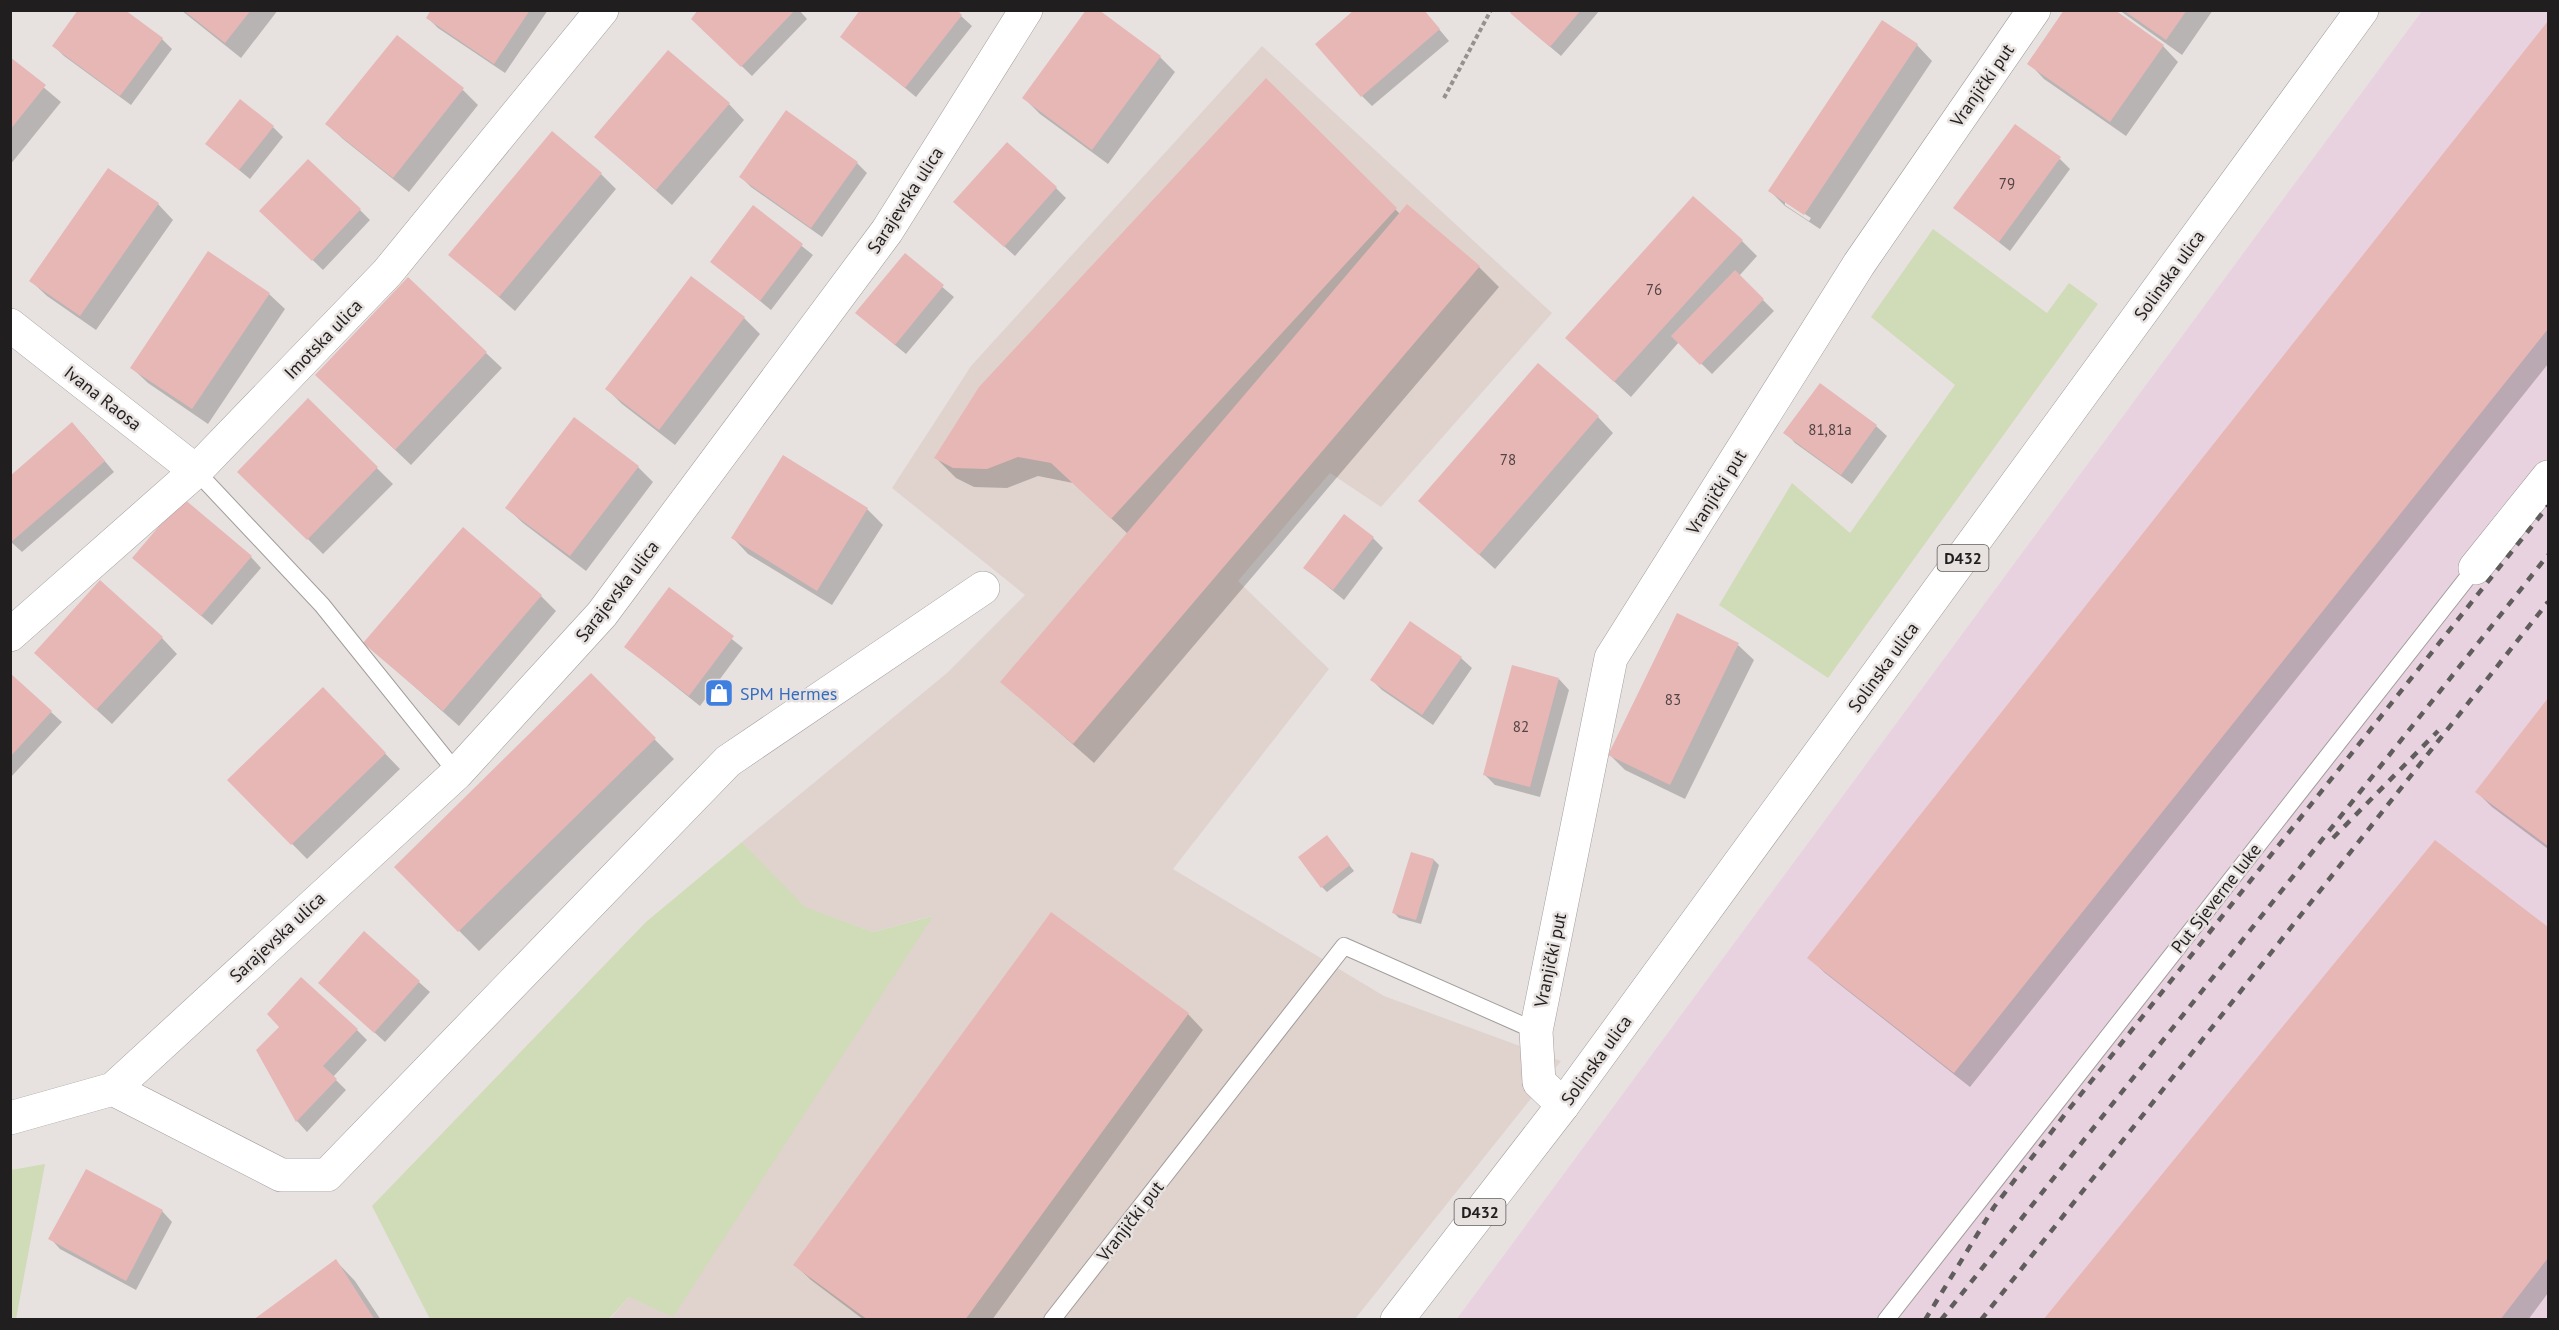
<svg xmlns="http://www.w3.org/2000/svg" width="2559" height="1330" font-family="'PT Sans',sans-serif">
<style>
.built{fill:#e0d3ce}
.industrial{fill:#e9d2df}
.green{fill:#d0dbb7}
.shadow{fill:#0003;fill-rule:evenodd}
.building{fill:#e7b7b5}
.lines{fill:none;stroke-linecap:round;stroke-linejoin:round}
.service-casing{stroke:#a19d9b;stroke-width:18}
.minor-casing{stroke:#a19d9b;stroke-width:34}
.primary-casing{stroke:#a19d9b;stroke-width:34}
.path{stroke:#94918f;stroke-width:4;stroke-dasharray:4.5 3;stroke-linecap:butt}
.service{stroke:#fff;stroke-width:16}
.minor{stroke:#fff;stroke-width:33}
.primary{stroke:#fff;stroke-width:33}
.rail{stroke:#605d5d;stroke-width:4.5;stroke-dasharray:8 8;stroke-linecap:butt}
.labels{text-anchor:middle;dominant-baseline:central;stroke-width:5;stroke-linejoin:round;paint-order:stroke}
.number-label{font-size:15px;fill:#524444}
.shield{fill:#e7e2e0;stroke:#5c5958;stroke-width:1.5}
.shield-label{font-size:16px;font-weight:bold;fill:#201e1e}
.street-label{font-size:18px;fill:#201e1e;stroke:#e7e2e0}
.shop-label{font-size:18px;fill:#366cbe;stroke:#e7e2e0;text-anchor:start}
</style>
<rect width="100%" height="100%" fill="#e7e2e0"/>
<path class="built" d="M1262,46L1552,313L1381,507L1330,473L1238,581L1329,669L1173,869L1384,996L1561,1061L1355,1319L609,1320L629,1297L673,1316L932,916L873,932L804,907L742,842L947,673L1025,595L892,488L971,366Z"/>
<path class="industrial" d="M2422,11H2548V1319L1456,1320Z"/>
<path class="green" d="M1933,229L2047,313L2069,283L2098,304L1828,678L1719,605L1792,483L1850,533L1955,385L1871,317Z
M742,842L805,907L873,932L933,916L673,1317L629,1297L609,1319H430L372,1206L646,922Z
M45,1164L16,1319H11V1170Z"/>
<path class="shadow" d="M181,10H278L241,58Z
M433,10H548L505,73L438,28L428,18Z
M700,10H799L807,19L752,76L693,19Z
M1423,10L1449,41L1372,106L1362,96Z
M1513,10H1600L1561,56L1522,23Z
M2119,10H2213L2182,55Z
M961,16L972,26L916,97L842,36Z
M1883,22L1917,45L1932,61L1820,229L1785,206L1770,191ZM1785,201L1811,218L1809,221L1785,205Z
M2548,23V364L1970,1087L1825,973L1809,958Z
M162,39L172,49L131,105L64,56L54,46Z
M2163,46L2178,62L2126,136L2044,79L2029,63Z
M1160,57L1175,72L1108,164L1040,114L1024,98Z
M10,59L61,102L10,165Z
M1266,80L1400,214L1479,267L1499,287L1094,763L1002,682L1128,534L1073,483L1038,476L1007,488L974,487L956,478L936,458Z
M463,90L478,105L409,192L343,139L327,124Z
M729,104L744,120L672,205L596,137Z
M273,127L283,137L250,179L207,144Z
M2060,159L2070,169L2010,251L1955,208Z
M857,163L867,173L822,237L751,187L741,177Z
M601,174L616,189L515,311L451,255Z
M1056,188L1066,198L1015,256L966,212Z
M158,204L173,220L96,330L47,296L31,281Z
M753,207L813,255L771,310L712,262Z
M360,210L370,220L323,270L272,221Z
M1742,241L1757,256L1739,276L1774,311L1712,374L1679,342L1631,397L1567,338Z
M905,255L954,297L906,354L868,323Z
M692,278L744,318L760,334L675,445L622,404L607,389Z
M269,294L285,309L208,424L148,383L132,368Z
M486,353L502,368L411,465L333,391Z
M1820,385L1876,426L1887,436L1852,484L1795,443L1785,432Z
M308,400L393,484L323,554L239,471Z
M1598,417L1613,433L1495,569L1420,501Z
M83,435L114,472L22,552L10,541Z
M783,457L867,509L883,525L832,605L748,554L733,538Z
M638,467L653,482L586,571L523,523L507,508Z
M1373,538L1383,548L1344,600L1305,568Z
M251,557L261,568L212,625L145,568Z
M669,589L743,648L700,706L626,647Z
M541,596L556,611L459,726L365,643Z
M162,638L177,654L112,724L51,668Z
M1738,645L1754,660L1685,799L1625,770L1610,755Z
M1461,658L1472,668L1433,725L1382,690L1372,680Z
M10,675L62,722L11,777H10Z
M591,675L674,759L479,951L396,867Z
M1559,679L1569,690L1540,797L1495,785L1484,774Z
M323,689L400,769L307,859L229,780Z
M2548,700V849L2492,807L2477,792Z
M1331,842L1354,871L1327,892L1322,887Z
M2435,842L2548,929V1293L2528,1320H2045Z
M1412,854L1434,860L1439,865L1421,924L1399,918L1394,913Z
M364,933L430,992L385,1042L331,993Z
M1188,1014L1203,1030L992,1320H864L811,1280L795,1265Z
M357,1030L367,1040L333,1077L346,1090L307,1132L297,1121L258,1050Z
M162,1211L172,1222L136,1290L60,1249L50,1238Z
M336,1261L355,1281L381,1320H255Z"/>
<path class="building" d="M78,10H125L163,38L120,96L52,46Z
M183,10H251L225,43Z
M431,10H530L494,64L426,18Z
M698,10H795L741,67L691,19Z
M860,10H957L962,15L905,88L840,37Z
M1086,10H1099L1161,56L1092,150L1022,98Z
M1354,10H1424L1440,29L1361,97L1315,44Z
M1512,10H1581L1550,47L1510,13Z
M2064,10H2115L2164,45L2110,122L2027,64Z
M2123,10H2187L2166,40Z
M1882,20L1918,44L1804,215L1768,191Z
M2548,21V329L1954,1073L1807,958Z
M397,35L464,88L393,178L325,124Z
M668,50L730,103L656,190L594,137Z
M10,57L46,85L10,130Z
M1266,78L1397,208L1111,519L1051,463L1018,457L987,469L953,468L934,458L979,387Z
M240,99L274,126L239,170L205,144Z
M786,110L858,162L811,228L739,177Z
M2015,124L2061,157L1999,242L1953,208Z
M552,131L602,173L499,297L448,255Z
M1007,142L1057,187L1004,247L953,202Z
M308,159L361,209L312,261L259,211Z
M108,168L159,203L80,316L29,281Z
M1693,196L1743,240L1614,382L1565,338Z
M1407,204L1480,266L1073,744L1000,682Z
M753,205L803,244L760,301L710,262Z
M208,251L270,293L192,409L130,368Z
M905,253L944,285L895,345L855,313Z
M1735,270L1764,299L1700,365L1671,336Z
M691,276L745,317L659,430L605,389Z
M408,277L487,352L395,450L315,375Z
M1538,363L1599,416L1479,555L1418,501Z
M1820,383L1877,425L1841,475L1783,433Z
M308,398L378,467L307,540L237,472Z
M574,417L639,466L570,556L505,508Z
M72,422L105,461L10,543V476Z
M783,455L868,508L817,591L731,538Z
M183,498L252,556L201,616L132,558Z
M1344,514L1374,537L1333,590L1303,568Z
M463,527L542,595L443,711L363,643Z
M100,580L163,637L96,710L34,653Z
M669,587L734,636L689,696L624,647Z
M1677,613L1739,643L1670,785L1608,755Z
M1410,621L1462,657L1422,715L1370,680Z
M1512,665L1559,678L1530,787L1483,775Z
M10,673L52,711L10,757Z
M591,673L656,738L458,932L394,867Z
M323,687L386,753L291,845L227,780Z
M2548,698V846L2475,792Z
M1327,835L1350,865L1321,888L1298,857Z
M2435,840L2548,927V1258L2500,1320H2043Z
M1411,852L1434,859L1416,920L1392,913Z
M1051,912L1189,1013L965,1320H868L793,1265Z
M364,931L420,981L374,1033L318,983Z
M301,977L358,1029L323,1066L337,1079L296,1122L256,1050L279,1027L267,1014Z
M86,1169L163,1210L126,1281L48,1239Z
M336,1259L375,1320H253Z"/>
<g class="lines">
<g class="service-casing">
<path id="service" d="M196,471L322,605L457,773
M1052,1320L1344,946L1536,1031
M1886,1320L2475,568"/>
</g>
<g class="minor-casing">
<path id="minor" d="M10,325L196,471
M2475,568L2548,477
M10,635L196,471L387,273L602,10
M113,1089L281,1175H327L728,761L983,588
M1563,1105L1539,1082L1536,1031L1611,658L1859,264L2034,10
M10,1118L113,1089L457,773L602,614L887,231L1026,10"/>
</g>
<g class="primary-casing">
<path id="primary" d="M1397,1320L1563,1105L2362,10"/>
</g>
<path class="path" d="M1444,98L1491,10"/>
<use href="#service" class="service"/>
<use href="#minor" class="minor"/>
<use href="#primary" class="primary"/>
<path class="rail" d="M2333,838L2438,731
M1925,1320L1994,1207L2066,1113L2548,506
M1941,1320L2548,555
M1981,1320L2548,602"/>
</g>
<defs>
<g id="shop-square" transform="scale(1.5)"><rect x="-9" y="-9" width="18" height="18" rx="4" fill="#3f7fe0" stroke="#e7e2e0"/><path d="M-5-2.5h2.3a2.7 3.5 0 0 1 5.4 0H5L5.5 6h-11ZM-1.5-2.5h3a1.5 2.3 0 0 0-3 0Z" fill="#fff"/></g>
</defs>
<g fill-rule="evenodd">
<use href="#shop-square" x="719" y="693"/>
</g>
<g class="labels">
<g class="number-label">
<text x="2007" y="183">79</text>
<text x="1654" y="289">76</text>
<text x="1830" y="429">81,81a</text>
<text x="1508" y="459">78</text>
<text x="1673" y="699">83</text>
<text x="1521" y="726">82</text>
</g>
<g class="shield">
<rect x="1937.5" y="545" width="51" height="26" rx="4.5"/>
<rect x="1454.5" y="1199" width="51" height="26" rx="4.5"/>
</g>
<g class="shield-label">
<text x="1963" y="558">D432</text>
<text x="1480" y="1212">D432</text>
</g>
<g class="street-label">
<text transform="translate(1982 85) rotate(-55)">Vranjički put</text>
<text transform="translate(905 200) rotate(-57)">Sarajevska ulica</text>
<text transform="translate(2169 275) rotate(-54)">Solinska ulica</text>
<text transform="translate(323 339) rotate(-46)">Imotska ulica</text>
<text transform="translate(103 398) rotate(38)">Ivana Raosa</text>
<text transform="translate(1716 492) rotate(-58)">Vranjički put</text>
<text transform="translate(617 591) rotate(-52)">Sarajevska ulica</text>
<text transform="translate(1883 667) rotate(-54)">Solinska ulica</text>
<text transform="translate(2216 898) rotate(-52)">Put Sjeverne luke</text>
<text transform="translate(277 937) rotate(-43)">Sarajevska ulica</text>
<text transform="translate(1550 960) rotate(-78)">Vranjički put</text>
<text transform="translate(1596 1060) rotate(-54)">Solinska ulica</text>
<text transform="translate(1130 1221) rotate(-52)">Vranjički put</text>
</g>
<g class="shop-label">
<text x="740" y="693">SPM Hermes</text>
</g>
</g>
<rect width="2559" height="1330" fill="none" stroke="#201e1e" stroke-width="24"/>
</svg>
